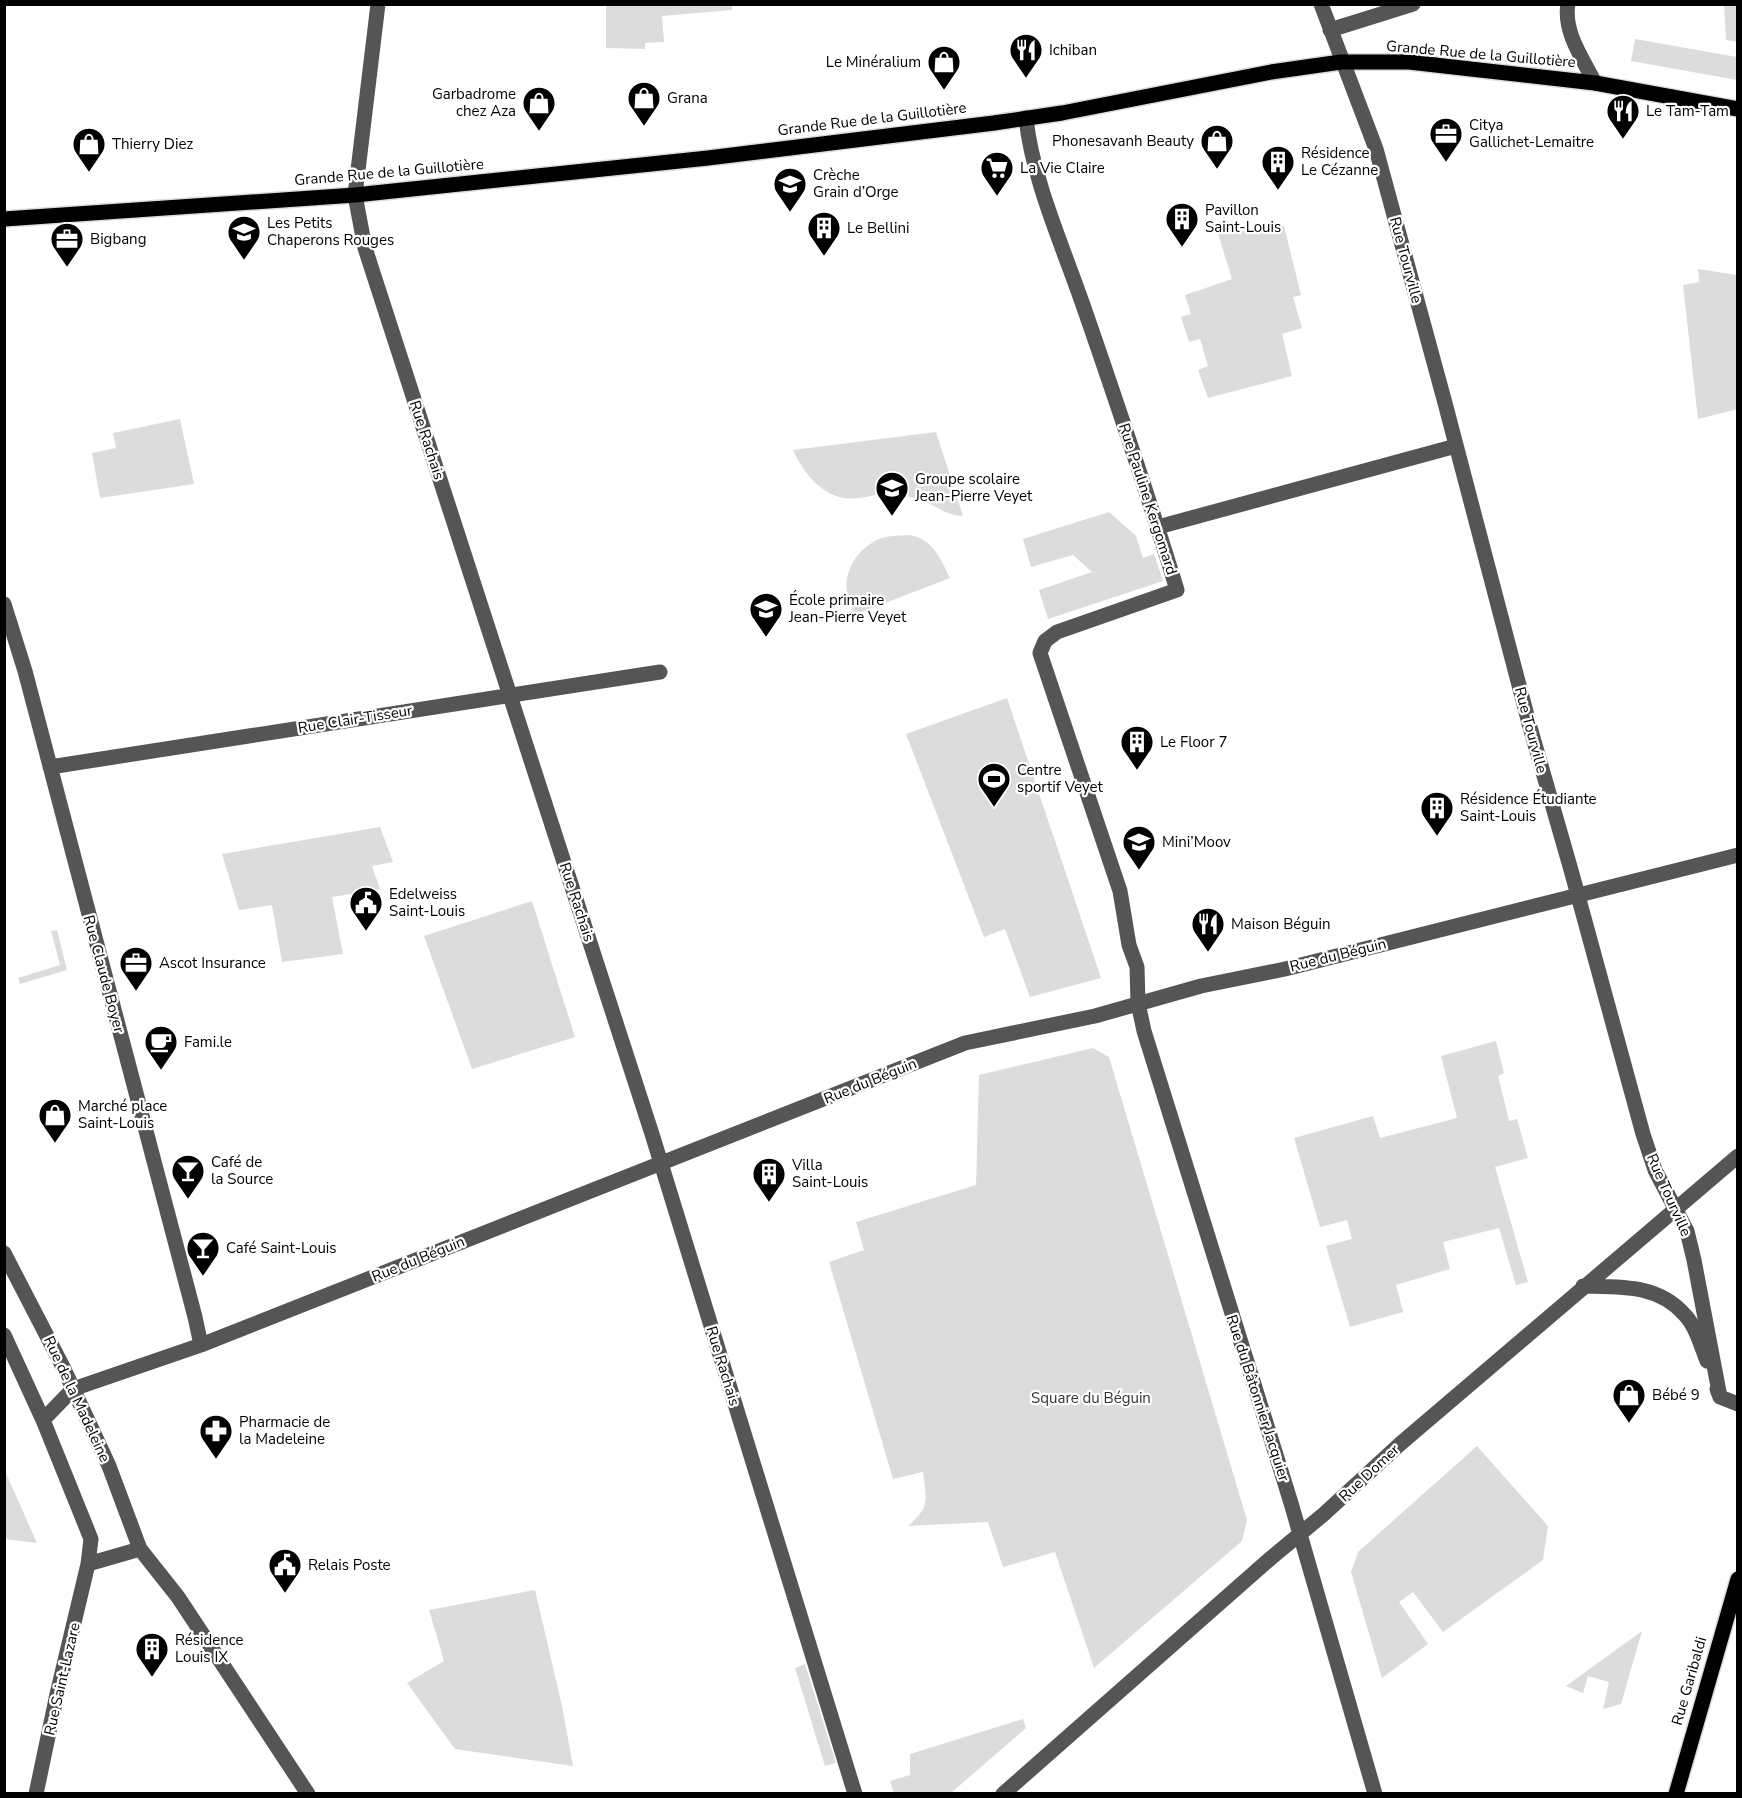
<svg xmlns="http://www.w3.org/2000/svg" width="1742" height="1798" font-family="'Nunito Sans',sans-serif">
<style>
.green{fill:#dcdcdc}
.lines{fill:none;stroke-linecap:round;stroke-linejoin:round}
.major-casing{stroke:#dbdbdb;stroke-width:18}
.minor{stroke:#555;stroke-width:15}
.major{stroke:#000;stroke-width:15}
.labels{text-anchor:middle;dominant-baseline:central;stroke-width:4.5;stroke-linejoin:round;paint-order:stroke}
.poi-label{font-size:15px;fill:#000;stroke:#fff;text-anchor:start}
.street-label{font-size:15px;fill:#000;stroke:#fff}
.park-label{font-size:15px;fill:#333;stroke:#fff}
</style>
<rect width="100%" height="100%" fill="#fff"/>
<path class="green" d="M732,5V10L662,16L664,42L645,43V49L606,48V5Z
M1724,5H1737V42L1726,40Z
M1635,39L1737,57V80L1631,61Z
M1240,221L1242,231L1284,226L1301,295L1293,297L1302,328L1282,334L1292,376L1208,398L1198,370L1208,366L1200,339L1189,342L1181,317L1191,314L1185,295L1232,279L1215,224Z
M1698,269L1737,275L1738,409L1698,419L1683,285L1699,282Z
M180,419L194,484L100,498L92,453L116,448L113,433Z
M936,432L963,516C946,516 936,505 921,500C915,498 908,497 903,495C881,491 877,496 858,498C827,503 804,475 793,450Z
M1109,512L1136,536L1143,558L1154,554L1163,581L1048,619L1039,590L1092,572L1073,555L1031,567L1023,539Z
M910,535C934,540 940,558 950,578L854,615C852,608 849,600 847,592C843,569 861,545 882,538C891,535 901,536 910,535Z
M1007,698L1101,978L1030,997L1005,929L984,937L906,734Z
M380,827L393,862L372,866L380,889L332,897L343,954L282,962L272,905L239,910L222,854Z
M532,901L575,1037L472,1069L424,936Z
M57,930L67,970L20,984L18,978L60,965L51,931Z
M1496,1041L1504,1073L1498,1076L1509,1121L1517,1119L1528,1158L1495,1167L1528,1282L1516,1285L1499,1228L1443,1242L1450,1269L1396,1285L1403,1312L1350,1327L1326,1246L1352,1239L1347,1220L1320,1227L1294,1138L1373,1116L1380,1138L1457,1118L1441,1056Z
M1093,1048L1109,1057L1247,1520L1242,1541L1094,1668L1055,1552L1003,1567L988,1522L908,1526C931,1506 926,1500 923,1472L893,1479L829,1262L864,1250L856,1222L976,1185L979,1075Z
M1477,1446L1548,1526L1543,1560L1443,1632L1413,1592L1399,1602L1428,1644L1382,1678L1351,1572L1358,1552Z
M5,1471L37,1543L5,1539Z
M535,1590L562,1706L573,1766L455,1749L407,1683L444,1661L429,1610Z
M1642,1631L1621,1704L1603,1709L1609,1682L1588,1676L1583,1693L1566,1686Z
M805,1664L836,1763L825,1766L795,1668Z
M1023,1719L1026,1728L951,1793H894L890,1781L910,1775V1754Z"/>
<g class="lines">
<g class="major-casing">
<path id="major" d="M4,219L355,195L708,158L994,123L1062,113L1271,72L1341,62H1409L1595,83L1738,109
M1676,1794L1738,1579"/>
</g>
<path class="minor" d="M378,4L355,195L365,248L652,1134L855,1794
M1321,4L1376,149L1445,403L1530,727L1571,870L1643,1134L1655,1170L1687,1231L1694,1260L1720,1397
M1568,4C1563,32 1583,59 1595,83
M1330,30L1413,4
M1026,118C1032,178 1063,247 1083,305C1116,400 1148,495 1177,590L1057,632L1045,641L1040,653L1120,891L1129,945L1137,967L1138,1003L1144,1031L1291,1503L1375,1794
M1158,527L1456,446
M4,604L25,671L195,1317L201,1345
M50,767L660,672
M4,1253L63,1367L109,1466L140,1549L178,1597L308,1794
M1583,1286C1620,1287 1657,1284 1684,1314C1696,1326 1701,1346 1707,1361
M4,1335L43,1420L91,1539L88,1564L57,1694L36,1794
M1717,1389L1720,1397L1738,1404
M43,1420L73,1389L201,1345L965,1043L1095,1016L1201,986L1285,969L1738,855
M88,1564L140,1549
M1003,1794L1271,1558L1324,1514L1400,1444L1738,1156"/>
<use href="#major" class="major"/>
</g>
<defs>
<g id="restaurant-pin" transform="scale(1.725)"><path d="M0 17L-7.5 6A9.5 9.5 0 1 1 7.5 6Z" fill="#000" stroke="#fff"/><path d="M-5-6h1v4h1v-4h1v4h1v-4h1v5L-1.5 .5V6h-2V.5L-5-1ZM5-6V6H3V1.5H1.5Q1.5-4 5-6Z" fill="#fff"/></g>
<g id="shop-pin" transform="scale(1.725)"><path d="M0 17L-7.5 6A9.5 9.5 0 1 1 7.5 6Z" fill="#000" stroke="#fff"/><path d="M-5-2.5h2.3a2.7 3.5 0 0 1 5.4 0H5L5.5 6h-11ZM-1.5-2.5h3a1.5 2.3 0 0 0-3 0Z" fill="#fff"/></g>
<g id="office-pin" transform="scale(1.725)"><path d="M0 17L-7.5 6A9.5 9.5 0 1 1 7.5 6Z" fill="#000" stroke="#fff"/><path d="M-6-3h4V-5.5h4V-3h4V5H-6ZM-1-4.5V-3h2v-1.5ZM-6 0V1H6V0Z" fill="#fff"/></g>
<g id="building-pin" transform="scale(1.725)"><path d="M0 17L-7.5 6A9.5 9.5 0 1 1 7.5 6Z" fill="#000" stroke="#fff"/><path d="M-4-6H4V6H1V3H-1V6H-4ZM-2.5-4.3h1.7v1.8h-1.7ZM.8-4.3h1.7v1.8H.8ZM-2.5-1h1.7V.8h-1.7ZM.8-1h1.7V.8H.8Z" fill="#fff"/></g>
<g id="supermarket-pin" transform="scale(1.725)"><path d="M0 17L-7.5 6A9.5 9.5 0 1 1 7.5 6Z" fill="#000" stroke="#fff"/><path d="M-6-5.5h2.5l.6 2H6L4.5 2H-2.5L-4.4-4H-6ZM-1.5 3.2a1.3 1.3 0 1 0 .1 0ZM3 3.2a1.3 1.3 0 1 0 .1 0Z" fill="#fff"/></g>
<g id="school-pin" transform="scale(1.725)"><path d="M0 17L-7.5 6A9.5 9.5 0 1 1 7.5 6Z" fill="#000" stroke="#fff"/><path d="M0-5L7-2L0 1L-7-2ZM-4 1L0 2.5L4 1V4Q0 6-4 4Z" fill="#fff"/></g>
<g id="stadium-pin" transform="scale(1.725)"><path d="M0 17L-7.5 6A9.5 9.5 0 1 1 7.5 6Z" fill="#000" stroke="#fff"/><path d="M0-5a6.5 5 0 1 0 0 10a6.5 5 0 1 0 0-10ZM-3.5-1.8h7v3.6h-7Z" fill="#fff"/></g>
<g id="civic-pin" transform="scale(1.725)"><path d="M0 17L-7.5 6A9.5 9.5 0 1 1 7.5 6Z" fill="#000" stroke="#fff"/><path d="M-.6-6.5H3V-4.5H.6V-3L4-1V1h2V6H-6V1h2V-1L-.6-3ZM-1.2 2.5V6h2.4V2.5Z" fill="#fff"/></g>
<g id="cafe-pin" transform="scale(1.725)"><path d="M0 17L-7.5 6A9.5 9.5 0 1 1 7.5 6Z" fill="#000" stroke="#fff"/><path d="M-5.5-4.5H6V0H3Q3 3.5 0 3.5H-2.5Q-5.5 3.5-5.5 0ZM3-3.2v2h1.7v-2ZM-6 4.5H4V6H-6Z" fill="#fff"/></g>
<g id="bar-pin" transform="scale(1.725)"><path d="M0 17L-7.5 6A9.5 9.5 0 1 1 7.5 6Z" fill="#000" stroke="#fff"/><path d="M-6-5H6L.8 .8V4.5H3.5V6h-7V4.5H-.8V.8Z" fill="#fff"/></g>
<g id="pharmacy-pin" transform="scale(1.725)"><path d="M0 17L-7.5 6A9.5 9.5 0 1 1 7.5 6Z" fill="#000" stroke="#fff"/><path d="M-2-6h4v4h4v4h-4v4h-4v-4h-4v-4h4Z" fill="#fff"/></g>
</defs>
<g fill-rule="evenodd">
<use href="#restaurant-pin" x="1026" y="50"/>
<use href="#shop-pin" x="944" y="62"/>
<use href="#shop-pin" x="644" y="98"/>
<use href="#shop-pin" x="539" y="103"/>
<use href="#restaurant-pin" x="1623" y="111"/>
<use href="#office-pin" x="1446" y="134"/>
<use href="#shop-pin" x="1217" y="141"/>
<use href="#shop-pin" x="89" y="144"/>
<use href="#building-pin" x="1278" y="162"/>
<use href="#supermarket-pin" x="997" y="168"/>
<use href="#school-pin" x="790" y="184"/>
<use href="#building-pin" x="1182" y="219"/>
<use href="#building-pin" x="824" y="228"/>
<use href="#school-pin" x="244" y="232"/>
<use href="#office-pin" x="67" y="239"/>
<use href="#school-pin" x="892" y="488"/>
<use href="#school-pin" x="766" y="609"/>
<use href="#building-pin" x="1137" y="742"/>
<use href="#stadium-pin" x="994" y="779"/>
<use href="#building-pin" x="1437" y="808"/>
<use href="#school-pin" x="1139" y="842"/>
<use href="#civic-pin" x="366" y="903"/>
<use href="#restaurant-pin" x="1208" y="924"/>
<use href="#office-pin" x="136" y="963"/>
<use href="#cafe-pin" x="161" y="1042"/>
<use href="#shop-pin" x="55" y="1115"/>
<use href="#bar-pin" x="188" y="1171"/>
<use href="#building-pin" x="769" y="1174"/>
<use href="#bar-pin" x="203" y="1248"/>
<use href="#shop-pin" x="1629" y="1395"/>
<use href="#pharmacy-pin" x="216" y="1431"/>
<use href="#civic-pin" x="285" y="1565"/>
<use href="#building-pin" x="152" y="1649"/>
</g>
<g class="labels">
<g class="poi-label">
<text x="1049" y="50">Ichiban</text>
<text x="921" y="62" text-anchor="end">Le Minéralium</text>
<text x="516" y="94" text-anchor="end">Garbadrome<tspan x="516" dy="17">chez Aza</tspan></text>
<text x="667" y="98">Grana</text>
<text x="1646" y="111">Le Tam-Tam</text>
<text x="1469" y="125">Citya<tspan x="1469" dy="17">Gallichet-Lemaitre</tspan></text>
<text x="1194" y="141" text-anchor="end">Phonesavanh Beauty</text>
<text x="112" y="144">Thierry Diez</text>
<text x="1301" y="153">Résidence<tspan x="1301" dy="17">Le Cézanne</tspan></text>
<text x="1020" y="168">La Vie Claire</text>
<text x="813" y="175">Crèche<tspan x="813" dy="17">Grain d’Orge</tspan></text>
<text x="1205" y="210">Pavillon<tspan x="1205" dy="17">Saint-Louis</tspan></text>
<text x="267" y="223">Les Petits<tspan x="267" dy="17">Chaperons Rouges</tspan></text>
<text x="847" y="228">Le Bellini</text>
<text x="90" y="239">Bigbang</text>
<text x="915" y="479">Groupe scolaire<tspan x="915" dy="17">Jean-Pierre Veyet</tspan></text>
<text x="789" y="600">École primaire<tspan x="789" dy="17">Jean-Pierre Veyet</tspan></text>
<text x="1160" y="742">Le Floor 7</text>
<text x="1017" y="770">Centre<tspan x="1017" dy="17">sportif Veyet</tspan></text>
<text x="1460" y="799">Résidence Étudiante<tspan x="1460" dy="17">Saint-Louis</tspan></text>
<text x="1162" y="842">Mini’Moov</text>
<text x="389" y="894">Edelweiss<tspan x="389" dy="17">Saint-Louis</tspan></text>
<text x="1231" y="924">Maison Béguin</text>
<text x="159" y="963">Ascot Insurance</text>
<text x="184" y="1042">Fami.le</text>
<text x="78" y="1106">Marché place<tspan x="78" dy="17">Saint-Louis</tspan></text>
<text x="211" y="1162">Café de<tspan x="211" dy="17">la Source</tspan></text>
<text x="792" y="1165">Villa<tspan x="792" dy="17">Saint-Louis</tspan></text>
<text x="226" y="1248">Café Saint-Louis</text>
<text x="1652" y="1395">Bébé 9</text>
<text x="239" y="1422">Pharmacie de<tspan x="239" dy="17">la Madeleine</tspan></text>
<text x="308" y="1565">Relais Poste</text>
<text x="175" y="1640">Résidence<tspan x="175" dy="17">Louis IX</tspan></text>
</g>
<g class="street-label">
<text transform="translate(1481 54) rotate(5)">Grande Rue de la Guillotière</text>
<text transform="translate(872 119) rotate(-7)">Grande Rue de la Guillotière</text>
<text transform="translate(389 172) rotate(-5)">Grande Rue de la Guillotière</text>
<text transform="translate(1406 260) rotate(75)">Rue Tourville</text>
<text transform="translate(427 440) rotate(72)">Rue Rachais</text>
<text transform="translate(1148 499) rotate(72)">Rue Pauline Kergomard</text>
<text transform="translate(355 719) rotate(-9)">Rue Clair-Tisseur</text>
<text transform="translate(1531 730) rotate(75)">Rue Tourville</text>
<text transform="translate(577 902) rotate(72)">Rue Rachais</text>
<text transform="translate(1338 955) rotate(-14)">Rue du Béguin</text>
<text transform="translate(104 974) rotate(75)">Rue Claude Boyer</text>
<text transform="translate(870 1081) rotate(-22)">Rue du Béguin</text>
<text transform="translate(1669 1195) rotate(66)">Rue Tourville</text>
<text transform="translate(418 1259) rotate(-22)">Rue du Béguin</text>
<text transform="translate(723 1366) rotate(73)">Rue Rachais</text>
<text transform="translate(1258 1398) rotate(72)">Rue du Bâtonnier Jacquier</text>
<text transform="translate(77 1399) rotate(65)">Rue de la Madeleine</text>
<text transform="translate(1369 1473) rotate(-43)">Rue Domer</text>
<text transform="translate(62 1679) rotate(-77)">Rue Saint-Lazare</text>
<text transform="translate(1689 1681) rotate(-74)">Rue Garibaldi</text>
</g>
<g class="park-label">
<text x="1091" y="1398">Square du Béguin</text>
</g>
</g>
<rect width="1742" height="1798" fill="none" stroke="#000000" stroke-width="12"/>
</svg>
